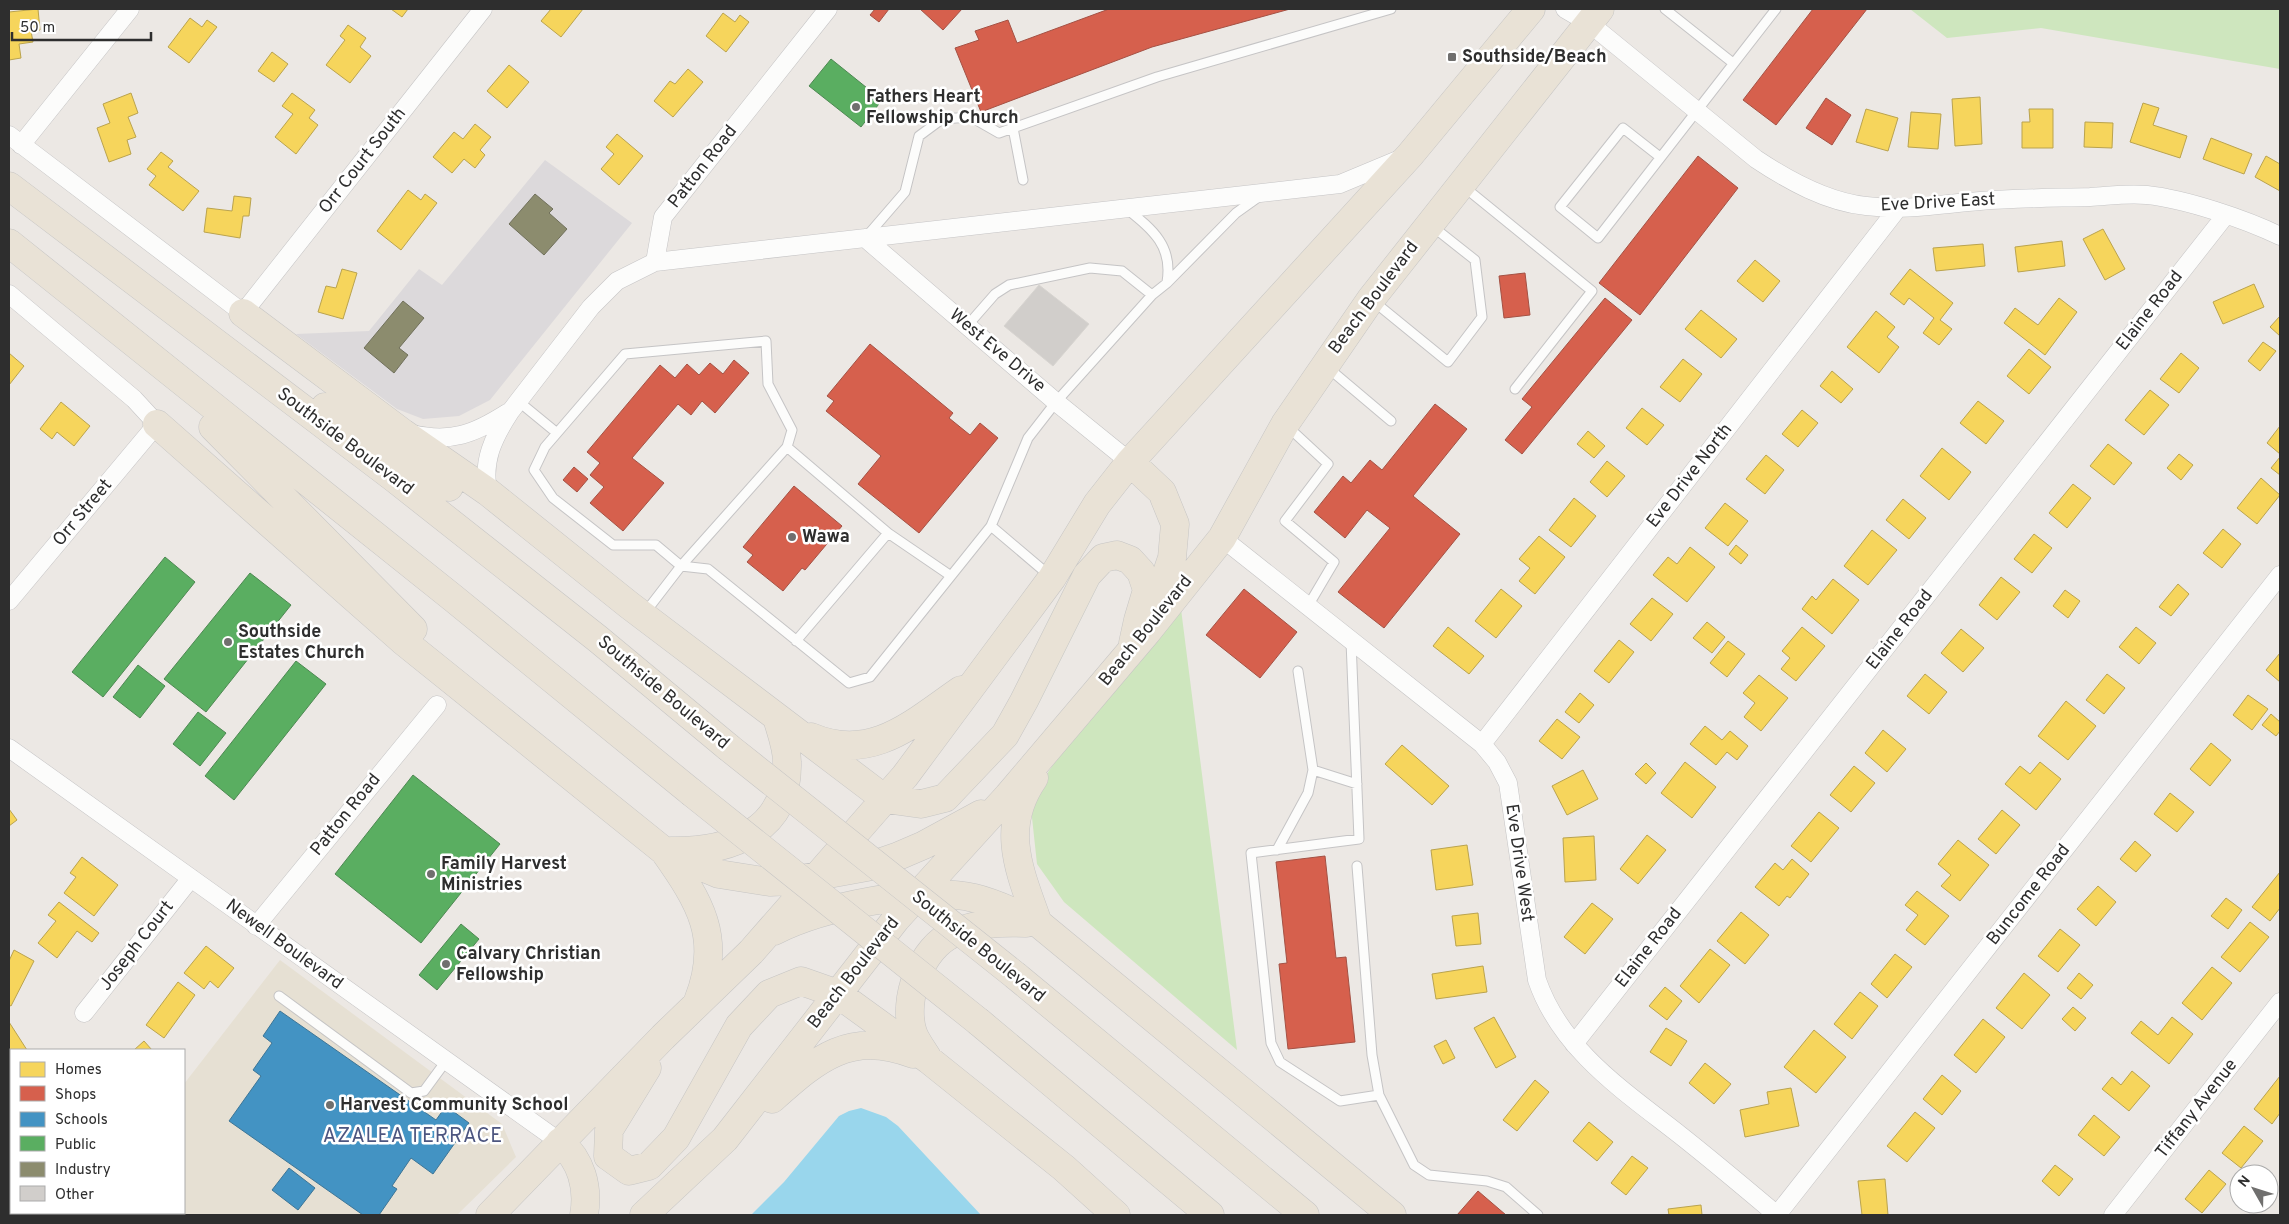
<svg xmlns="http://www.w3.org/2000/svg" width="2289" height="1224" font-family="Overpass,sans-serif">
<style>
.industrial{fill:#dcd9db}
.education{fill:#e6e0d3}
.green{fill:#cee6be}
.water{fill:#99d6ec}
.homes{fill:#f6d55c;stroke:#baa34e}
.shops{fill:#d6604d;stroke:#a45144}
.schools{fill:#4393c3;stroke:#3d7596}
.public{fill:#5aae61;stroke:#4d8852}
.industry{fill:#8c8c6e;stroke:#70705b}
.building{fill:#d1cecb;stroke:#d7d4d0}
.lines{fill:none;stroke-linecap:round;stroke-linejoin:round}
.service-casing{stroke:#c5c4c5;stroke-width:11}
.minor-casing{stroke:#c5c4c5;stroke-width:19}
.trunk-casing{stroke:#c6c5c4;stroke-width:29}
.service{stroke:#fcfcfb;stroke-width:9}
.minor{stroke:#fcfcfb;stroke-width:18}
.trunk{stroke:#e9e2d6;stroke-width:28}
.trunk-bridge-casing{stroke:#c6c5c4;stroke-width:29;stroke-linecap:butt}
.trunk-bridge{stroke:#e9e2d6;stroke-width:28}
.poi-dot{fill:#706f6e;stroke:#fff;stroke-width:2}
.labels{text-anchor:middle;dominant-baseline:central;stroke-width:5;stroke-linejoin:round;paint-order:stroke}
.poi-label{font-size:18px;font-weight:bold;fill:#2e2e2e;stroke:#fff;text-anchor:start}
.street-label{font-size:18px;fill:#2e2e2e;stroke:#fff}
.quarter-label{font-size:20px;letter-spacing:1px;fill:#4d5680;stroke:#fff}
</style>
<rect width="100%" height="100%" fill="#ece8e4"/>
<path class="industrial" d="M545,160L632,223L490,400L459,416L423,419L397,409L296,334L369,331L419,269L442,285Z"/>
<path class="education" d="M280,960L502,1124L516,1157L457,1215H81L83,1213H184V1084Z"/>
<path class="green" d="M1910,9H2280V69L2041,28L1947,38Z
M1181,609L1237,1050L1064,902L1037,864L1030,799L1061,753Z
M9,1127L11,1130V1213H83L81,1215H9Z"/>
<path class="water" d="M861,1108L886,1117L898,1126L981,1215H751L784,1182L839,1116L849,1111Z"/>
<path class="homes" d="M38,9L40,30L31,31L33,42L19,44L21,58L9,60V12Z
M391,9H408L402,17Z
M551,9H583L561,37L541,21Z
M723,13L735,22L740,15L749,22L726,52L706,36Z
M190,18L202,27L207,20L217,27L189,63L168,47Z
M348,25L366,38L360,47L371,56L350,83L326,65L345,40L340,36Z
M272,52L288,64L274,82L258,71Z
M509,65L529,82L507,108L487,91Z
M688,69L703,82L673,117L654,101L670,81L675,84Z
M131,93L138,113L128,117L136,137L127,140L131,154L109,162L97,128L110,123L103,104Z
M292,93L315,110L309,118L318,125L296,154L275,137L293,114L282,106Z
M1980,97L1982,144L1955,146L1952,99Z
M2143,103L2159,108L2153,125L2187,136L2180,158L2130,142Z
M1866,109L1898,118L1888,151L1856,142Z
M2029,109H2053V148H2022V122H2030Z
M1911,112L1941,114L1938,149L1908,147Z
M2085,122L2113,123L2112,148L2084,147Z
M475,124L491,137L480,150L485,155L475,168L464,159L452,173L433,157L454,132L463,139Z
M617,134L643,156L619,185L601,169L614,154L606,147Z
M2211,138L2252,154L2244,174L2203,159Z
M161,152L173,161L168,167L199,191L183,211L149,185L156,176L147,169Z
M2266,156L2280,164V191L2255,177Z
M408,190L421,200L425,194L437,203L401,250L377,231Z
M234,196L251,198L249,216H243L240,238L204,232L207,208L232,211Z
M2103,229L2125,269L2105,280L2083,239Z
M2062,241L2065,266L2018,272L2015,247Z
M1983,244L1985,266L1936,271L1933,248Z
M1755,260L1780,281L1763,302L1737,281Z
M342,269L357,273L343,319L318,312L326,286L336,288Z
M1910,269L1953,303L1940,320L1952,329L1939,345L1923,333L1934,318L1909,298L1904,305L1890,294Z
M2254,284L2264,307L2223,324L2213,302Z
M2059,298L2077,312L2045,355L2004,323L2015,308L2038,325Z
M1701,310L1737,339L1721,358L1685,329Z
M1876,311L1895,327L1887,337L1899,347L1879,373L1847,347Z
M2280,316V336L2270,327Z
M2263,342L2276,351L2260,371L2248,361Z
M2029,349L2051,367L2029,394L2007,376Z
M9,353L24,366L9,385Z
M2181,353L2199,368L2179,393L2160,379Z
M1683,359L1702,374L1680,402L1660,387Z
M1832,371L1853,389L1841,403L1820,386Z
M2150,390L2169,405L2144,435L2125,420Z
M1978,401L2004,421L1986,444L1960,423Z
M61,402L90,426L74,446L57,432L52,439L40,429Z
M1642,408L1664,425L1647,445L1626,428Z
M1802,410L1818,423L1798,447L1782,434Z
M2280,426V454L2267,443Z
M1588,431L1605,446L1594,458L1577,444Z
M2108,444L2132,463L2114,485L2090,466Z
M1942,448L1971,472L1949,500L1920,476Z
M2179,454L2193,465L2181,480L2167,468Z
M1766,455L1784,470L1765,494L1746,479Z
M2280,457V475L2271,468Z
M1607,461L1625,476L1607,497L1590,482Z
M2261,478L2280,495L2257,524L2237,508Z
M2073,484L2091,498L2067,528L2049,513Z
M1574,498L1596,516L1571,547L1549,530Z
M1903,499L1926,518L1909,539L1886,520Z
M1725,503L1748,521L1728,546L1705,528Z
M2223,529L2241,544L2222,568L2203,553Z
M1872,530L1897,550L1868,585L1844,566Z
M2034,534L2052,548L2032,573L2014,559Z
M1539,536L1565,557L1535,594L1519,581L1530,568L1519,559Z
M1736,545L1748,555L1741,564L1729,554Z
M1690,547L1715,567L1687,602L1653,575L1668,557L1677,564Z
M2001,577L2020,592L1997,620L1979,605Z
M1833,579L1859,600L1832,634L1802,609L1812,596L1816,600Z
M2178,584L2189,594L2171,616L2159,607Z
M1501,589L1522,606L1496,638L1475,621Z
M2065,590L2080,601L2068,618L2053,606Z
M1652,598L1673,614L1651,641L1630,624Z
M1707,622L1725,637L1712,653L1693,638Z
M1448,627L1484,656L1469,674L1433,646Z
M1802,627L1825,646L1796,681L1781,669L1790,658L1782,651Z
M2136,627L2156,643L2139,664L2119,647Z
M1961,629L1984,648L1963,672L1941,653Z
M1619,640L1634,652L1609,683L1594,671Z
M1728,641L1745,654L1727,677L1710,663Z
M2280,653V682L2266,670Z
M1925,674L1947,692L1929,714L1907,696Z
M2107,674L2125,688L2104,714L2086,700Z
M1759,675L1788,698L1761,731L1744,717L1755,703L1743,693Z
M1580,693L1594,705L1579,723L1565,712Z
M2248,695L2268,709L2252,730L2233,715Z
M2066,701L2096,726L2068,760L2038,736Z
M2271,714L2280,722V731L2276,736L2262,725Z
M1557,719L1580,737L1562,759L1539,741Z
M1705,726L1722,740L1730,731L1748,746L1737,760L1727,752L1716,765L1690,744Z
M1883,730L1906,749L1887,772L1865,753Z
M2211,743L2231,760L2210,786L2190,769Z
M1402,745L1449,786L1432,805L1385,764Z
M1685,762L1716,787L1692,818L1661,793Z
M2040,762L2061,779L2036,810L2005,784L2020,766L2030,774Z
M1646,763L1656,773L1646,784L1635,774Z
M1854,766L1875,783L1851,812L1830,795Z
M1583,770L1598,799L1567,815L1552,786Z
M2170,793L2194,812L2177,832L2154,814Z
M9,809L17,820L9,826Z
M2002,810L2020,825L1996,854L1978,839Z
M1819,812L1839,828L1811,862L1791,846Z
M1647,835L1666,850L1638,884L1620,869Z
M1594,836L1596,880L1565,882L1563,838Z
M1958,840L1989,865L1960,901L1941,886L1951,875L1938,864Z
M2135,841L2151,855L2136,872L2120,859Z
M1467,845L1473,885L1436,890L1431,850Z
M82,857L118,885L94,916L64,893L76,877L70,873Z
M1792,859L1809,874L1790,898L1787,896L1779,906L1755,887L1775,863L1783,870Z
M2280,872V908L2270,921L2252,907Z
M2098,886L2116,902L2096,926L2077,909Z
M1917,891L1949,916L1925,945L1906,930L1918,915L1905,905Z
M2226,898L2242,910L2228,929L2211,916Z
M59,902L99,933L92,942L77,931L57,958L38,943L56,921L48,915Z
M1592,903L1613,919L1585,954L1564,937Z
M1741,912L1769,935L1745,964L1717,941Z
M1478,913L1481,944L1456,946L1452,916Z
M2250,922L2269,937L2240,972L2221,957Z
M2060,929L2080,945L2058,972L2038,956Z
M206,946L234,968L218,988L210,981L204,989L184,973Z
M1710,949L1730,965L1699,1003L1680,986Z
M14,950L34,961L11,1006L9,1005V961Z
M1895,954L1912,967L1887,998L1871,984Z
M1483,966L1487,992L1436,999L1432,974Z
M2212,967L2232,983L2202,1020L2182,1003Z
M2024,973L2050,995L2022,1029L1996,1008Z
M2079,973L2093,985L2081,999L2067,988Z
M178,982L195,995L164,1038L146,1025Z
M1665,987L1682,1001L1667,1020L1649,1006Z
M1860,992L1878,1006L1852,1039L1834,1024Z
M2073,1007L2086,1018L2075,1031L2062,1019Z
M1494,1017L1516,1057L1496,1068L1474,1028Z
M2172,1017L2193,1034L2169,1064L2131,1033L2141,1021L2158,1035Z
M1983,1019L2005,1037L1976,1073L1954,1055Z
M9,1022L27,1050H11V1068L9,1064Z
M1666,1028L1687,1041L1671,1066L1650,1052Z
M1814,1030L1846,1057L1816,1093L1784,1067Z
M1446,1040L1455,1058L1443,1064L1434,1046Z
M144,1041L152,1050H134Z
M1705,1063L1731,1084L1714,1104L1689,1083Z
M2132,1071L2150,1086L2129,1111L2102,1089L2112,1077L2121,1085Z
M1942,1075L1961,1091L1942,1115L1923,1099Z
M2280,1076V1113L2272,1124L2254,1109Z
M1535,1080L1549,1092L1517,1131L1503,1120Z
M1791,1088L1799,1126L1745,1137L1740,1110L1769,1104L1767,1092Z
M1915,1112L1935,1128L1907,1162L1887,1146Z
M2094,1115L2120,1137L2104,1156L2078,1135Z
M1589,1122L1613,1142L1597,1161L1573,1141Z
M2244,1126L2263,1141L2241,1168L2222,1153Z
M1632,1156L1648,1168L1626,1195L1611,1183Z
M2055,1165L2073,1179L2059,1196L2042,1181Z
M2209,1170L2226,1184L2202,1213L2185,1199Z
M1885,1179L1888,1215H1862L1858,1181Z
M1701,1205L1702,1215H1669L1668,1209Z"/>
<path class="shops" d="M875,9H889L879,22L870,15Z
M920,9H962L943,30Z
M1109,9H1290L1152,47L981,112L955,48L979,40L975,31L1008,20L1017,43Z
M1813,9H1867L1776,125L1743,100Z
M1826,98L1851,115L1832,145L1806,128Z
M1698,156L1738,188L1640,315L1599,283Z
M1525,273L1530,315L1504,318L1499,276Z
M1605,298L1632,320L1522,454L1505,440L1532,407L1522,399Z
M870,344L953,413L949,418L970,435L980,423L998,438L919,533L858,484L881,456L826,411L834,401L827,396Z
M734,360L749,373L715,413L702,401L691,415L678,404L632,458L664,483L623,531L590,503L604,487L590,475L600,463L587,452L660,365L675,378L687,364L699,375L710,363L723,374Z
M1435,404L1467,429L1413,496L1460,534L1384,628L1338,592L1390,528L1367,510L1345,538L1314,512L1343,476L1351,483L1370,460L1382,470Z
M574,467L588,479L577,492L563,480Z
M794,486L842,526L805,570L802,568L783,591L747,562L753,555L743,547Z
M1244,589L1297,632L1260,678L1206,635Z
M1325,856L1336,958L1346,957L1355,1042L1288,1049L1279,964L1287,963L1276,862Z
M1478,1191L1506,1215H1457Z"/>
<path class="schools" d="M280,1011L436,1120L446,1106L469,1123L433,1174L411,1158L392,1186L397,1189L379,1215H363L229,1121L261,1076L253,1070L272,1043L263,1036Z
M289,1168L315,1188L298,1210L272,1190Z"/>
<path class="public" d="M831,59L882,100L861,127L809,86Z
M165,557L195,582L103,697L72,672Z
M250,573L291,605L206,712L164,679Z
M296,661L326,684L234,800L205,776Z
M138,665L165,686L140,718L113,697Z
M198,712L226,733L200,766L173,744Z
M413,775L500,844L421,943L335,874Z
M461,924L479,939L437,990L419,975Z"/>
<path class="industry" d="M535,194L553,209L549,213L567,229L544,255L509,224Z
M403,301L424,318L399,348L408,355L394,373L364,348Z"/>
<path class="building" d="M1039,285L1089,324L1053,366L1004,326Z"/>
<g class="lines">
<g class="service-casing">
<path id="service" d="M1665,9L1733,63
M1013,128L1023,180
M1660,157L1623,128L1560,207L1598,238L1776,9
M1463,186L1592,291L1515,389
M1127,209C1153,230 1173,246 1167,282
M867,236L905,192L919,136L942,119L971,117L999,133L1157,77L1391,9
M1372,300L1448,362L1482,317L1475,260L1432,226
M967,326L995,294L1009,285L1090,268L1122,271L1152,295
M1327,367L1391,421
M518,401L557,433
M1287,426L1328,464L1285,521L1334,562L1308,606
M991,526L1050,576
M951,576L888,533L787,447L792,430L768,384L766,341L625,354L545,447L534,470L553,498L613,545H656L681,566L708,569L849,683L870,677L991,526L1028,438L1056,402L1152,295L1167,283L1236,213L1257,198
M644,614L681,566L787,447
M796,641L888,533
M1351,641L1359,839L1251,853L1271,1043L1280,1062L1340,1101L1379,1095L1414,1165L1429,1175L1487,1181L1506,1187L1538,1215
M1313,770L1357,784
M1277,850L1308,793L1313,770L1298,671
M1357,866L1372,1055L1379,1095
M279,996L411,1093L424,1091L446,1061"/>
</g>
<g class="minor-casing">
<path id="minor" d="M1565,9L1589,23L1756,159C1789,181 1827,202 1866,206C1905,211 1942,204 1980,201C2016,198 2053,198 2090,197C2109,196 2127,193 2147,195C2185,199 2245,219 2280,236
M9,135L243,313L483,9
M21,145L130,9
M865,238L1056,402L1130,462
M655,262L663,217L828,9
M9,294L134,399L157,424L9,601
M412,434C451,443 474,434 507,413
M488,492C482,461 493,438 510,412L591,307L617,281L655,262L1340,184L1400,159
M1222,538L1482,744L1497,762L1508,783L1537,980C1561,1050 1624,1091 1680,1135C1713,1161 1745,1188 1777,1215
M1482,744L1898,208
M9,748L560,1142
M256,926L437,705
M84,1013L191,878
M1574,1044L2225,216
M1777,1215L2280,575
M2113,1215L2280,1002"/>
</g>
<g class="trunk-casing">
<path id="trunk" d="M9,186L394,478L598,639L728,747
M9,243L453,598L691,792
M243,313L403,433L488,492L629,605L885,799L921,804L945,798L1005,735L1024,701L1087,575L1103,558L1117,555L1130,560L1141,572L1147,590L1138,620L1133,643
M325,407L449,487
M157,424L403,641L664,851L719,874L770,882L790,881L867,867L896,857L924,845L981,814
M213,427L413,629
M1130,462L1162,492L1175,524L1172,558L1153,614
M811,737C872,763 913,723 961,690
M1034,778C999,828 1020,872 1038,923
M664,851C700,902 723,938 698,1001
M671,851C729,852 789,832 787,762C787,747 781,732 777,718
M774,931C821,907 922,886 974,898C996,903 1017,914 1038,923L1392,1215
M1016,976L1305,1215
M979,1022L1210,1215
M927,1057C922,1049 916,1041 913,1033C902,999 921,948 954,933C977,923 1001,922 1026,923
M647,1068L609,1130L608,1156L629,1171L649,1166L676,1138L739,1026L769,994L801,981L838,994L929,1060L1064,1168L1116,1215
M772,1099C817,1059 849,1030 913,1054
M560,1142C581,1160 589,1187 584,1215
M490,1215L663,1037L751,952L905,776L1052,578L1097,504L1130,462L1410,155L1531,9
M644,1215L725,1139L896,919L1008,796L1147,632L1222,538L1285,424L1371,299L1600,9"/>
</g>
<use href="#service" class="service"/>
<use href="#minor" class="minor"/>
<use href="#trunk" class="trunk"/>
<g class="trunk-bridge-casing">
<path id="trunk-bridge" d="M728,747L1016,976
M691,792L979,1022"/>
</g>
<use href="#trunk-bridge" class="trunk-bridge"/>
</g>
<g class="poi-dot">
<rect x="1447" y="52" width="10" height="10" rx="2.5"/>
<circle cx="856" cy="107" r="5"/>
<circle cx="792" cy="537" r="5"/>
<circle cx="228" cy="642" r="5"/>
<circle cx="431" cy="874" r="5"/>
<circle cx="446" cy="964" r="5"/>
<circle cx="330" cy="1105" r="5"/>
</g>
<g class="labels">
<g class="poi-label">
<text x="1462" y="57">Southside/Beach</text>
<text x="866" y="97">Fathers Heart<tspan x="866" dy="21">Fellowship Church</tspan></text>
<text x="802" y="537">Wawa</text>
<text x="238" y="632">Southside<tspan x="238" dy="21">Estates Church</tspan></text>
<text x="441" y="864">Family Harvest<tspan x="441" dy="21">Ministries</tspan></text>
<text x="456" y="954">Calvary Christian<tspan x="456" dy="21">Fellowship</tspan></text>
<text x="340" y="1105">Harvest Community School</text>
</g>
<g class="street-label">
<text transform="translate(363 161) rotate(-52)">Orr Court South</text>
<text transform="translate(703 167) rotate(-52)">Patton Road</text>
<text transform="translate(1938 203) rotate(-3)">Eve Drive East</text>
<text transform="translate(1374 298) rotate(-53)">Beach Boulevard</text>
<text transform="translate(2150 311) rotate(-52)">Elaine Road</text>
<text transform="translate(997 351) rotate(40)">West Eve Drive</text>
<text transform="translate(345 442) rotate(37)">Southside Boulevard</text>
<text transform="translate(1690 476) rotate(-52)">Eve Drive North</text>
<text transform="translate(83 513) rotate(-50)">Orr Street</text>
<text transform="translate(1900 630) rotate(-52)">Elaine Road</text>
<text transform="translate(1146 631) rotate(-51)">Beach Boulevard</text>
<text transform="translate(663 693) rotate(40)">Southside Boulevard</text>
<text transform="translate(346 815) rotate(-51)">Patton Road</text>
<text transform="translate(1519 863) rotate(82)">Eve Drive West</text>
<text transform="translate(2029 895) rotate(-52)">Buncome Road</text>
<text transform="translate(284 945) rotate(36)">Newell Boulevard</text>
<text transform="translate(137 946) rotate(-52)">Joseph Court</text>
<text transform="translate(978 947) rotate(39)">Southside Boulevard</text>
<text transform="translate(1649 948) rotate(-52)">Elaine Road</text>
<text transform="translate(854 973) rotate(-52)">Beach Boulevard</text>
<text transform="translate(2197 1109) rotate(-52)">Tiffany Avenue</text>
</g>
<g class="quarter-label">
<text x="413" y="1137">AZALEA TERRACE</text>
</g>
</g>
<rect width="2289" height="1224" fill="none" stroke="#2e2e2e" stroke-width="20"/>
<rect x="10" y="1049" width="175" height="165" fill="#ffffff" stroke="#ababab"/>
<rect x="20" y="1062" width="25" height="15" fill="#f6d55c" stroke="#ababab"/>
<text x="55" y="1074" font-size="15" fill="#2e2e2e">Homes</text>
<rect x="20" y="1086" width="25" height="15" fill="#d6604d" stroke="#ababab"/>
<text x="55" y="1099" font-size="15" fill="#2e2e2e">Shops</text>
<rect x="20" y="1112" width="25" height="15" fill="#4393c3" stroke="#ababab"/>
<text x="55" y="1124" font-size="15" fill="#2e2e2e">Schools</text>
<rect x="20" y="1136" width="25" height="15" fill="#5aae61" stroke="#ababab"/>
<text x="55" y="1149" font-size="15" fill="#2e2e2e">Public</text>
<rect x="20" y="1162" width="25" height="15" fill="#8c8c6e" stroke="#ababab"/>
<text x="55" y="1174" font-size="15" fill="#2e2e2e">Industry</text>
<rect x="20" y="1186" width="25" height="15" fill="#d1cecb" stroke="#ababab"/>
<text x="55" y="1199" font-size="15" fill="#2e2e2e">Other</text>
<g transform="translate(2254 1189) rotate(309)"><circle r="24" fill="#ffffff" stroke="#ababab"/>
<path d="M0-4L9 19L0 12L-9 19Z" fill="#706f6e"/>
<text y="-8" font-size="14" font-weight="bold" text-anchor="middle" fill="#2e2e2e">N</text>
</g>
<path d="M12 32v8h139v-8" fill="none" stroke="#2e2e2e" stroke-width="2.5"/>
<text x="20" y="32" font-size="15" fill="#2e2e2e" stroke="#ffffff" stroke-width="4" paint-order="stroke">50 m</text>
</svg>
